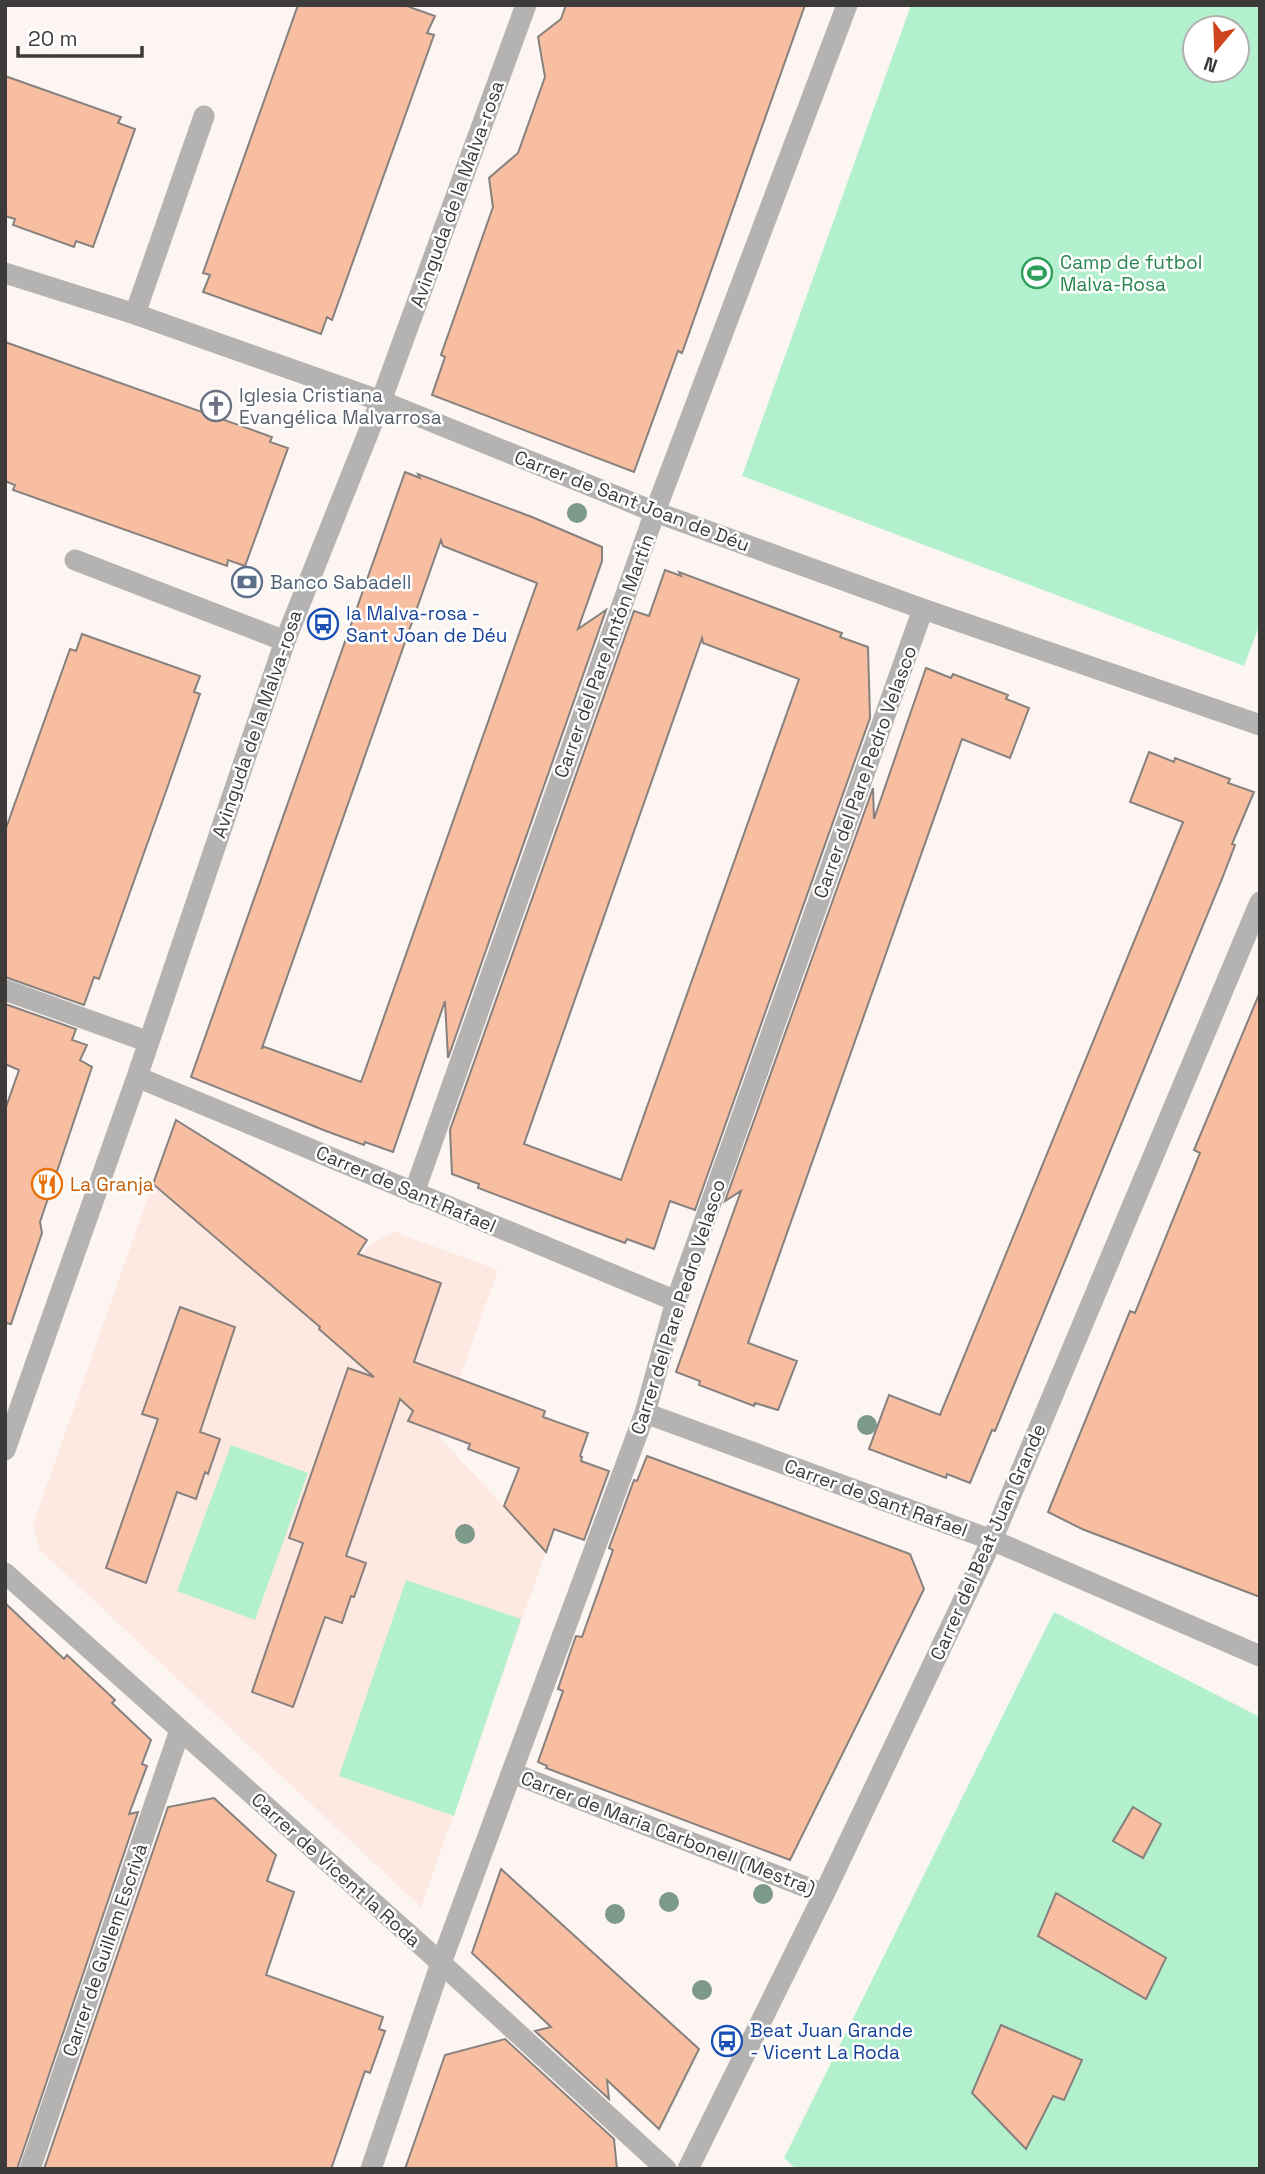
<svg xmlns="http://www.w3.org/2000/svg" width="1265" height="2174" font-family="'Space Grotesk',sans-serif">
<style>
.education{fill:#fde8e2}
.green{fill:#b3f1ce;fill-rule:evenodd}
.building{fill:#f8bea2;stroke:#87817e;stroke-width:2;fill-rule:evenodd}
.lines{fill:none;stroke-linecap:round;stroke-linejoin:round}
.minor{stroke:#b5b2b2;stroke-width:21}
.tree{fill:#7c9989}
.labels{text-anchor:middle;dominant-baseline:central;stroke-width:5;stroke-linejoin:round;paint-order:stroke}
.street-label{font-size:19px;fill:#3d3b3a;stroke:#fff}
.leisure-label{font-size:19px;fill:#27864d;stroke:#fff;text-anchor:start}
.worship-label{font-size:19px;fill:#5b616d;stroke:#fff;text-anchor:start}
.service-label{font-size:19px;fill:#4e5e75;stroke:#fff;text-anchor:start}
.transit-label{font-size:19px;fill:#164399;stroke:#fff;text-anchor:start}
.food-label{font-size:19px;fill:#c56008;stroke:#fff;text-anchor:start}
</style>
<rect width="100%" height="100%" fill="#fcf5f2"/>
<path class="education" d="M152,1185L305,1315L372,1243L391,1234L392,1231L498,1270L439,1437L546,1551L421,1907L40,1550L33,1525Z"/>
<path class="green" d="M911,5H1260V624L1244,666L742,476ZM1237,28V70H1195V28Z
M231,1445L308,1473L255,1620L177,1591Z
M406,1580L521,1619L454,1816L339,1776Z
M1054,1612L1260,1717V2169H796L784,2158Z"/>
<path class="building" d="M298,5H404L435,16L427,33L434,35L332,320L327,317L321,334L203,292L210,275L203,273Z
M566,5H805L682,353L678,351L634,472L432,395L445,357L441,355L493,207L489,178L518,153L545,77L538,37L561,19Z
M5,76L121,117L118,123L135,129L93,247L76,241L74,247L13,225L15,219L5,216Z
M5,342L272,437L270,442L288,448L245,566L228,560L227,566L13,490L15,485L5,481Z
M405,472L420,478L418,474L532,517L602,547V561L578,629L606,610L448,1058L445,1001L393,1152L365,1142L364,1145L326,1131L191,1077ZM441,540L443,546L537,583L361,1082L265,1047L262,1048Z
M665,570L681,576L679,572L799,617L842,633L840,637L868,647L870,718L695,1210L670,1201L654,1249L627,1239L625,1243L587,1229L478,1188L479,1184L452,1174L450,1130L634,611L649,616ZM702,638L703,643L799,679L621,1180L524,1144Z
M82,634L200,676L194,692L200,694L170,780L99,979L94,977L84,1005L5,977V831L70,649L76,651Z
M926,668L951,678L953,674L1008,695L1006,699L1029,708L1010,758L962,739L748,1343L797,1361L778,1410L755,1403L754,1406L699,1385L700,1381L676,1372L741,1191L725,1201L873,788L874,819Z
M1149,752L1174,762L1175,758L1230,779L1228,783L1254,792L1232,844L1235,845L1222,879L995,1431L992,1430L970,1483L947,1474L946,1478L869,1449L889,1395L940,1415L1183,822L1130,802Z
M1260,992V1597L1082,1529L1048,1512L1130,1311L1135,1313L1200,1153L1194,1150Z
M5,1004L76,1029L72,1040L87,1045L80,1060L92,1067L40,1222L42,1233L11,1324L5,1323V1110L19,1070L5,1064Z
M176,1120L367,1240L358,1254L441,1283L414,1362L545,1411L543,1417L588,1433L580,1456L582,1457L581,1461L609,1471L584,1540L554,1529L546,1552L504,1506L519,1468L468,1449L470,1444L408,1421L413,1411L400,1399L346,1556L366,1563L354,1597L351,1596L342,1623L325,1617L293,1707L252,1692L303,1543L289,1538L348,1368L374,1377L319,1329L320,1327L153,1184Z
M180,1307L235,1327L200,1432L220,1439L208,1474L205,1472L196,1499L177,1492L146,1583L106,1568L158,1419L142,1414Z
M647,1456L910,1554L924,1589L790,1860L546,1768L547,1766L538,1762L563,1691L558,1689L571,1650L576,1636L582,1637L613,1550L609,1548L634,1480L637,1481Z
M5,1603L64,1659L67,1655L115,1700L112,1703L151,1740L142,1764L147,1766L129,1814L138,1812L17,2169H5Z
M214,1798L276,1855L267,1881L294,1892L266,1975L383,2017L379,2029L385,2031L370,2073L365,2071L331,2169H44L168,1807Z
M1133,1807L1161,1824L1143,1858L1113,1841Z
M501,1869L699,2049L659,2129L607,2080L609,2099L535,2031L551,2027L472,1953Z
M1056,1893L1166,1958L1146,1999L1038,1936Z
M1001,2025L1082,2060L1064,2100L1053,2096L1026,2149L972,2093Z
M505,2039L614,2139L617,2169H405L445,2055Z"/>
<g class="lines">
<path class="minor" d="M5,273L135,314L381,401L655,512L923,609L1260,725
M135,314L204,116
M75,560L285,641
M5,990L149,1042
M137,1077L676,1301
M414,1193L655,512L847,5
M645,1413L992,1540L1260,1656
M5,1450L137,1077L285,641L381,401L526,5
M5,1573L441,1963L666,2169
M512,1773L824,1894
M30,2169L180,1730
M371,2169L441,1963L645,1413L676,1301L923,609
M688,2169L824,1894L992,1540L1260,902"/>
</g>
<g class="tree">
<circle cx="577" cy="513" r="10"/>
<circle cx="867" cy="1425" r="10"/>
<circle cx="465" cy="1534" r="10"/>
<circle cx="763" cy="1894" r="10"/>
<circle cx="669" cy="1902" r="10"/>
<circle cx="615" cy="1914" r="10"/>
<circle cx="702" cy="1990" r="10"/>
</g>
<defs>
<g id="stadium-ring" transform="scale(1.575)"><circle r="9.5" fill="#fff" stroke="#2e9e5b" stroke-width="1.5"/><path d="M0-5a6.5 5 0 1 0 0 10a6.5 5 0 1 0 0-10ZM-3.5-1.8h7v3.6h-7Z" fill="#2e9e5b"/></g>
<g id="church-ring" transform="scale(1.575)"><circle r="9.5" fill="#fff" stroke="#6b7280" stroke-width="1.5"/><path d="M-1.2-6h2.4v3.5h3.3v2.4h-3.3V6h-2.4V-.1h-3.3v-2.4h3.3Z" fill="#6b7280"/></g>
<g id="bank-ring" transform="scale(1.575)"><circle r="9.5" fill="#fff" stroke="#5c6f8a" stroke-width="1.5"/><path d="M-6-4H6V4H-6ZM0-2.3a2.3 2.3 0 1 0 0 4.6a2.3 2.3 0 1 0 0-4.6Z" fill="#5c6f8a"/></g>
<g id="bus-ring" transform="scale(1.575)"><circle r="9.5" fill="#fff" stroke="#1a4fb4" stroke-width="1.5"/><path d="M-5-6H5V4H4V6H2V4H-2V6H-4V4H-5ZM-3.5-4V0h7V-4ZM-3.5 1.2v1.5H-2V1.2ZM2 1.2v1.5H3.5V1.2Z" fill="#1a4fb4"/></g>
<g id="restaurant-ring" transform="scale(1.575)"><circle r="9.5" fill="#fff" stroke="#e8710a" stroke-width="1.5"/><path d="M-5-6h1v4h1v-4h1v4h1v-4h1v5L-1.5 .5V6h-2V.5L-5-1ZM5-6V6H3V1.5H1.5Q1.5-4 5-6Z" fill="#e8710a"/></g>
</defs>
<g fill-rule="evenodd">
<use href="#stadium-ring" x="1037" y="273"/>
<use href="#church-ring" x="216" y="406"/>
<use href="#bank-ring" x="247" y="582"/>
<use href="#bus-ring" x="323" y="624"/>
<use href="#restaurant-ring" x="47" y="1184"/>
<use href="#bus-ring" x="727" y="2041"/>
</g>
<g class="labels">
<g class="street-label">
<text transform="translate(457 194) rotate(-70)">Avinguda de la Malva-rosa</text>
<text transform="translate(632 501) rotate(21)">Carrer de Sant Joan de Déu</text>
<text transform="translate(604 656) rotate(-70)">Carrer del Pare Antón Martín</text>
<text transform="translate(257 724) rotate(-71)">Avinguda de la Malva-rosa</text>
<text transform="translate(865 772) rotate(-70)">Carrer del Pare Pedro Velasco</text>
<text transform="translate(406 1189) rotate(23)">Carrer de Sant Rafael</text>
<text transform="translate(678 1307) rotate(-72)">Carrer del Pare Pedro Velasco</text>
<text transform="translate(876 1498) rotate(20)">Carrer de Sant Rafael</text>
<text transform="translate(988 1542) rotate(-66)">Carrer del Beat Juan Grande</text>
<text transform="translate(668 1833) rotate(21)">Carrer de Maria Carbonell (Mestra)</text>
<text transform="translate(336 1870) rotate(42)">Carrer de Vicent la Roda</text>
<text transform="translate(105 1950) rotate(-71)">Carrer de Guillem Escrivà</text>
</g>
<g class="leisure-label">
<text x="1060" y="262">Camp de futbol<tspan x="1060" dy="22">Malva-Rosa</tspan></text>
</g>
<g class="worship-label">
<text x="239" y="395">Iglesia Cristiana<tspan x="239" dy="22">Evangélica Malvarrosa</tspan></text>
</g>
<g class="service-label">
<text x="270" y="582">Banco Sabadell</text>
</g>
<g class="transit-label">
<text x="346" y="613">la Malva-rosa -<tspan x="346" dy="22">Sant Joan de Déu</tspan></text>
<text x="750" y="2030">Beat Juan Grande<tspan x="750" dy="22">- Vicent La Roda</tspan></text>
</g>
<g class="food-label">
<text x="70" y="1184">La Granja</text>
</g>
</g>
<rect width="1265" height="2174" fill="none" stroke="#3d3b3a" stroke-width="14"/>
<g transform="translate(1216 49) rotate(199)"><circle r="33" fill="#ffffff" stroke="#b1b1b0" stroke-width="2"/>
<path d="M0-5L12 26L0 18L-12 26Z" fill="#cd441d"/>
<text y="-10" font-size="19" font-weight="bold" text-anchor="middle" fill="#3d3b3a">N</text>
</g>
<path d="M18 46v10h124v-10" fill="none" stroke="#3d3b3a" stroke-width="3.5"/>
<text x="28" y="46" font-size="21" fill="#3d3b3a" stroke="#ffffff" stroke-width="5" paint-order="stroke">20 m</text>
</svg>
